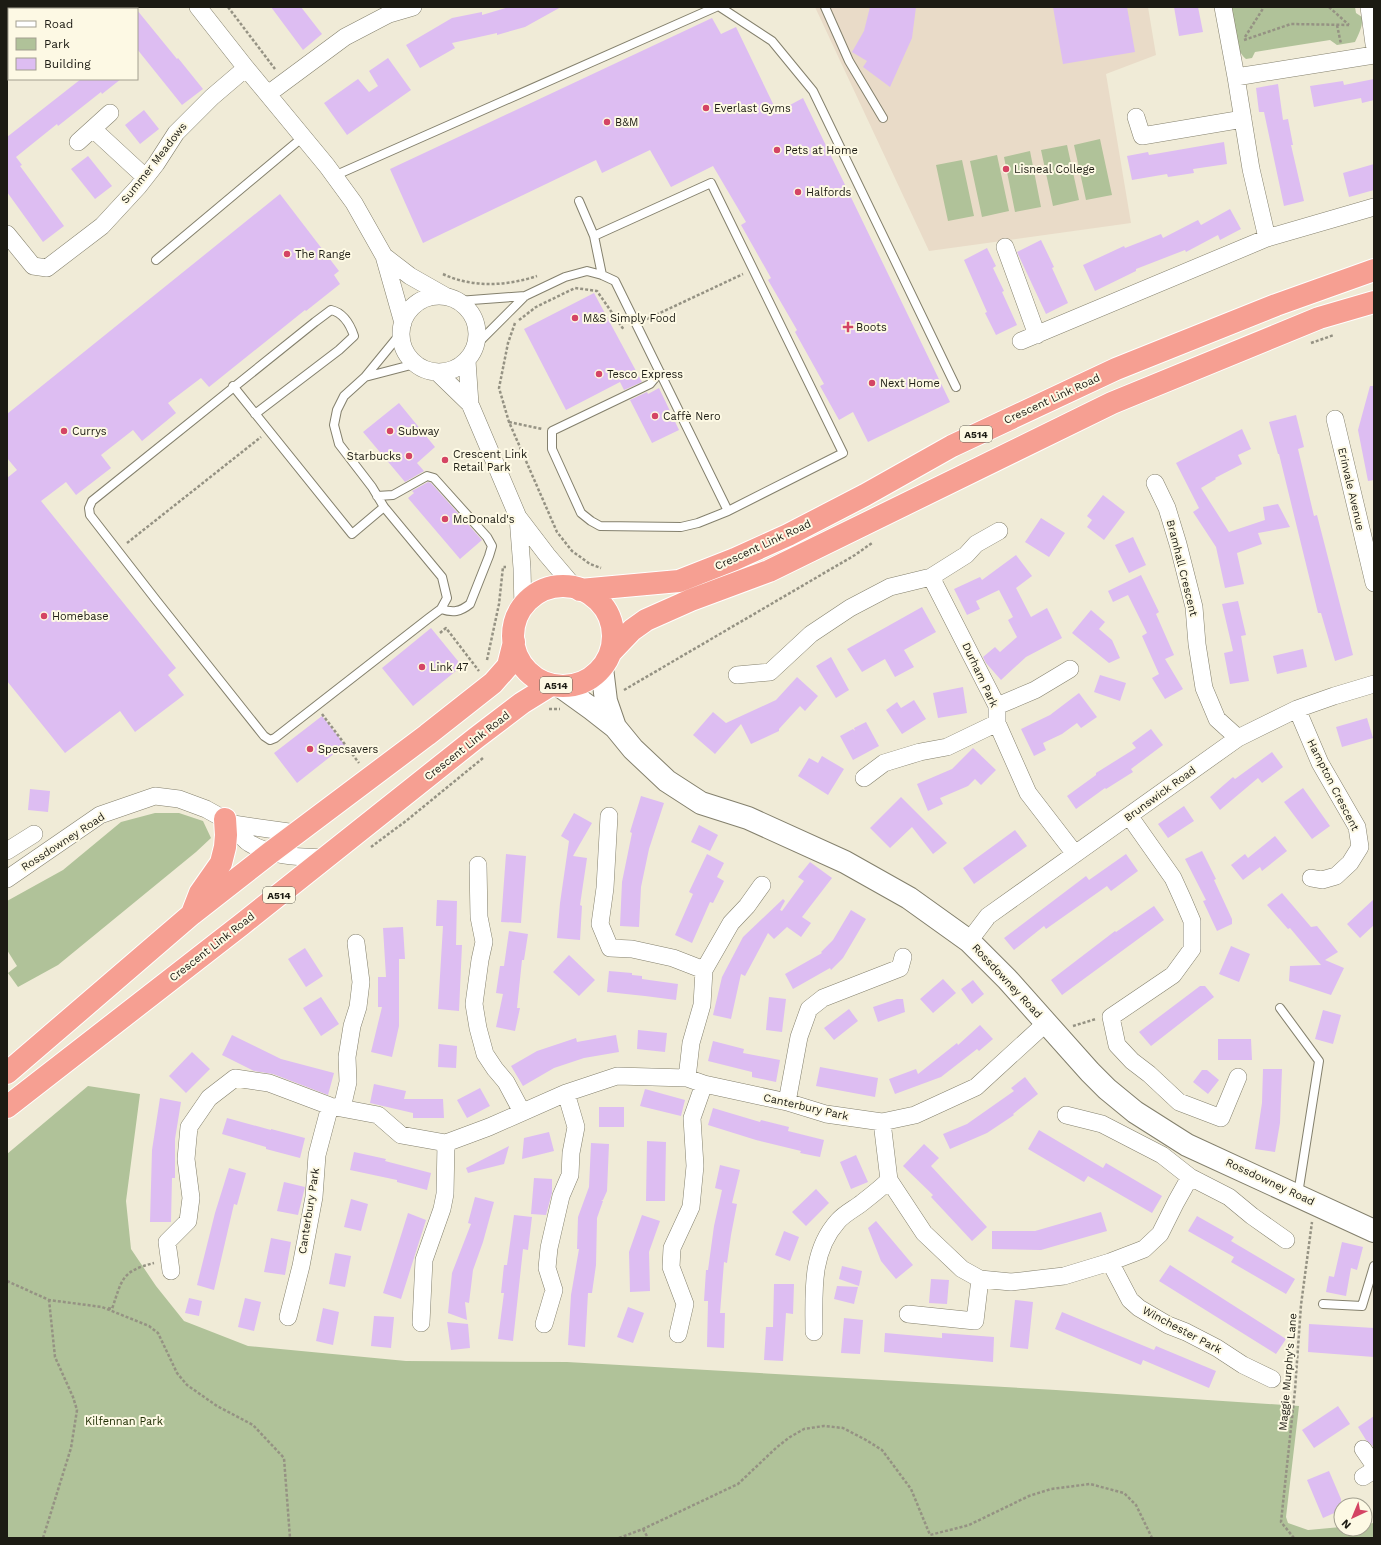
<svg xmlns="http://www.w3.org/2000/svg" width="1381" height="1545" font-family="'Work Sans',sans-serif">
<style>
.education{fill:#e9dbc8}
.green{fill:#b0c299}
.building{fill:#ddbdf2}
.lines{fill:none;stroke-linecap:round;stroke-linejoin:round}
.lane-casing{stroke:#84806d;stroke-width:10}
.street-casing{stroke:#84806d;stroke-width:18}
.secondary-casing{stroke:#84806d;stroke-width:24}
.highway-casing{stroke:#fff;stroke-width:24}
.path{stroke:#959283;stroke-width:2.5;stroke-dasharray:3 2;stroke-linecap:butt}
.lane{stroke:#fff;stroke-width:8}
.street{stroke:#fff;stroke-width:17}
.secondary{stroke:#fff;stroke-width:22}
.highway{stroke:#f69f92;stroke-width:22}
.poi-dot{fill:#d44464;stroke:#fdf9e4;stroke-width:1.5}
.labels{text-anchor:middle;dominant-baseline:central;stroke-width:4;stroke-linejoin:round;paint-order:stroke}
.shield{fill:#fdf9e4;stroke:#605e52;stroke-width:1}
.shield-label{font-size:10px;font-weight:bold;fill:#1c1b13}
.poi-label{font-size:11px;fill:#1c1b13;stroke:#fdf9e4;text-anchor:start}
.street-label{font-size:11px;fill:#1c1b13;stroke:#fdf9e4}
.park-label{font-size:11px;fill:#233107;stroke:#fdf9e4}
</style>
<rect width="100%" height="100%" fill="#f0ebd7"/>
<path class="education" d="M815,7H1148L1156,55L1106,74L1131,223L929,251Z"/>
<path class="green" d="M1229,7H1355L1356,13L1362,17C1363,26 1359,34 1355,42L1337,45L1330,40L1255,52L1252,58L1246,59C1234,49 1231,22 1229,7Z
M1100,139L1112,195L1086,200L1074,145Z
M1067,145L1079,200L1053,206L1041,150Z
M1030,151L1041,207L1015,212L1004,157Z
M997,155L1009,211L982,217L970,161Z
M962,160L974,216L948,221L936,165Z
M155,813H179L203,821L211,838L196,852L58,965L18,987L8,973L17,966L7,950V901L63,870L121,822Z
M88,1086L140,1094L126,1201L131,1249L156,1286L184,1321L248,1346L406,1361L567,1362L1056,1390L1299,1406L1286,1517L1288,1523L1308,1530L1341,1527V1529H1365V1524L1374,1523V1538H7V1154Z"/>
<path class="building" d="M271,7H301L322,34L303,50Z
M509,7H561L525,27L497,35V33L452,43L455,48L420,68L406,45L452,18L482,12V15Z
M870,7H916L912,38L890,87L863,67L867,61L852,52L864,31Z
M1053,7H1127L1135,52L1063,64Z
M1174,7H1198L1203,32L1179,36Z
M137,10L177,59L178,58L203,89L182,105L137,49Z
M712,18L721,34L736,27L777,112L803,98L950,402L868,442L853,412L839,420L820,386L824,384L795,332L797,330L768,280L771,278L741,225L746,222L713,166L671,187L650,150L602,173L596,160L423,243L390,169Z
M388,58L411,90L347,135L324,103L358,79L369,92L378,86L369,71Z
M81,79H121L102,94L101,92L58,126L57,124L16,157L22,165L20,166L64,226L43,242L7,192V137Z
M1374,79V100L1362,103L1361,98L1314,107L1310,86L1343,81L1344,85Z
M1278,84L1283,120L1288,119L1293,145H1291L1304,201L1284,206L1264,112H1259L1256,88Z
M144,110L159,129L140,144L125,125Z
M1224,142L1227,164L1193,169L1194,173L1168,177L1167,174L1132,180L1127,156L1148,152L1149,155Z
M88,156L112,186L95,199L71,169Z
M1374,164V190L1349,197L1343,173Z
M280,194L339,271L334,275L340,284L306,311L305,310L209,387L201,378L168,403L176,413L142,441L133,430L101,455L111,468L76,495L66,482L41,501L176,668L168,675L184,695L135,732L120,711L65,753L7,681V478L17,470L7,458V414Z
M1230,209L1241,229L1220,240L1218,235L1186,252L1185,250L1136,269V271L1095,291L1083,265L1124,246L1125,248L1161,234L1163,238L1198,220L1201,225Z
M1041,240L1054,267L1052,268L1068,303L1046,314L1017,252Z
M987,248L996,266L993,268L1004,291L1002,292L1017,325L996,335L985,313L987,312L964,260Z
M594,293L642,382L624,390L620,382L566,410L524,329Z
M1370,386H1374V480L1368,481L1358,430Z
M659,388L679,430L652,443L630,400L647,392L648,394Z
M399,403L435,447L417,463L424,471L405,482L363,432Z
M1296,415L1304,447L1298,449L1314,516L1317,515L1353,655L1335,661L1321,613H1318L1279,454H1278L1269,422Z
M1242,429L1251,449L1238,455L1242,464L1215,478L1216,479L1201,488L1229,532L1265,520L1263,507L1278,504L1290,527L1258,533L1262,544L1237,553L1244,584L1225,588L1216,547L1193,512L1199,508L1176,463Z
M428,482L431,483L482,540L460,559L408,498L414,493L412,491Z
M1103,495L1125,512L1104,540L1087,527L1092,520L1087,516Z
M1041,518L1065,533L1049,557L1025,542Z
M1133,537L1146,565L1129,573L1115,545Z
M1016,555L1032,576L1016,588L1031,617L1047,608L1062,638L1026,657L1001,680L986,663L983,657L995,647L1000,652L1017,637L1008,620L1013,617L999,590L976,601L980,609L967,615L954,589L980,577L982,580Z
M1141,575L1159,612L1156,614L1174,655L1165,659L1183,689L1165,699L1152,678L1159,674L1142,636L1147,633L1128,595L1113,602L1108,591Z
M1238,601L1246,635L1241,636L1249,681L1230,684L1224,653L1233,651L1222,604Z
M922,607L936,632L904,650L914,667L895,677L885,659L862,672L847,649Z
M1091,610L1105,622L1099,629L1112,640L1120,658L1109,663L1072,633Z
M431,628L462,666L413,706L382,668Z
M1303,649L1307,667L1277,674L1273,656Z
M831,657L849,690L836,698L816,666Z
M1100,675L1126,683L1120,701L1094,692Z
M797,677L818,696L805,711L800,706L779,729V731L751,744L741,724L715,754L693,735L713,712L726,723L776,700Z
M963,687L967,713L938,718L933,693Z
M1079,693L1097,717L1081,728L1077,723L1062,734L1043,743L1046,750L1034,756L1021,729L1050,715Z
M914,700L926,719L902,734L886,710L897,702L901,708Z
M322,716L345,745L297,783L274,753Z
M1367,718L1373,738L1342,747L1336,727Z
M866,722L879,746L853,760L840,736L853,729L855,731L854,728Z
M1151,729L1163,745L1131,769L1133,772L1106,789L1105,788L1076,809L1067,796L1096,775V773L1136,748L1132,743Z
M973,748L996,770L981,785L975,779L968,786L940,798L943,804L928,811L917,784L952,769Z
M1272,752L1283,767L1262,783L1258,778L1220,810L1210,797L1233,777L1235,779Z
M822,756L844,769L828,795L798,776L809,758L818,763Z
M1303,788L1330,826L1312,839L1284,802Z
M30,789L50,791L48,812L28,810Z
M641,796L664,803L649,849L641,887L639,927L620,926L622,882L632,833L630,832Z
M901,797L947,843L933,854L912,827L890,848L870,828Z
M1184,806L1194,821L1168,838L1158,824Z
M574,813L592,823L573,856L587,858L580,905L582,906L580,940L557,938L560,903L569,841L561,836Z
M699,825L718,835L710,851L691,842Z
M1015,830L1027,846L974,884L963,868Z
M1275,836L1287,851L1262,871L1260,867L1243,880L1231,865L1245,854L1248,858Z
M1202,851L1216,879L1214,880L1232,919V924L1217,931L1203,901L1206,900L1185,859Z
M506,854L526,856L521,923L501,922Z
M707,854L724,863L717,877L724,881L713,903L710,902L692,943L675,935L693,894L689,892Z
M1126,854L1138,871L1111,891L1107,886L1046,929L1044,926L1014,950L1004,938L1086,876L1089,880Z
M810,862L832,878L802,917L811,923L801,937L787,927L774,939L768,933L745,976L741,974L731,1019L713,1015L722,977L743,937L783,899L785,901L780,910L782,911L804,881L798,877Z
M1282,893L1311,927L1317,926L1338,952L1325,960L1344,968L1331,995L1289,981L1290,966L1321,965L1290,928L1288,929L1267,905Z
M1374,899V925L1360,938L1347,924Z
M437,900L457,901L456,945H462L459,1011L438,1009L443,926H436Z
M1154,906L1164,920L1062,995L1051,980L1115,931L1116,932Z
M851,910L866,919L843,958L831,970L830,968L793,989L785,974L822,953L821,952L833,940Z
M403,927L405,959H399V1026L392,1057L371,1052L382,1007H378V977H386L383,928Z
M509,931L528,934L524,960H522L517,1008H520L515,1031L496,1027L503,994L496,993L500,966H504Z
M1231,946L1250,954L1239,982L1219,974Z
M305,948L323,976L306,987L288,959Z
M569,955L595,980L579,996L553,972Z
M609,971L632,973V975L642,976V979L678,984L676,1000L645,996L607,992Z
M943,979L956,993L933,1013L920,999Z
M973,980L984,994L972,1004L961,989Z
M1200,986H1205L1214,997L1151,1046L1139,1032Z
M321,997L339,1024L321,1036L303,1008Z
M769,997L786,999L782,1032L766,1030Z
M897,999H903L905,1012L878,1022L873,1007Z
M849,1009L858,1021L834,1040L824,1028Z
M1323,1010L1341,1015L1333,1044L1315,1039Z
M980,1025L993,1039L979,1051L977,1049L941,1077L895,1094L889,1079L916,1069L918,1074L957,1043L958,1045Z
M638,1030L667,1033L665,1052L637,1049Z
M232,1035L281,1059L334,1073L328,1095L273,1074L254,1071L222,1055Z
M616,1035L619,1052L584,1058L554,1068L523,1086L511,1066L537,1051L576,1038L577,1042Z
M1218,1039H1251L1252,1060H1218Z
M713,1041L744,1049L743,1053L780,1060L776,1082L752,1077V1072L708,1061Z
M439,1044L457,1046L456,1068L438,1067Z
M192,1052L210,1069L186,1093L169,1076Z
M820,1067L878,1078L875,1097L816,1086Z
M1263,1069H1282L1280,1123L1275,1152L1255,1149L1262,1103Z
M1202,1070H1207L1219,1080L1208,1094L1193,1082Z
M1025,1077L1038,1094L1013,1114L1014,1115L987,1133L950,1149L943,1134L967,1124L1014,1091L1011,1088Z
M374,1084L406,1091L404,1099H443L444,1118H413V1113L370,1103Z
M480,1088L490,1106L467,1118L457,1100Z
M645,1089L685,1100L681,1116L640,1106Z
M160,1098L181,1102L175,1139V1178H172L171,1222H150L152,1150Z
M599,1107H624V1127H599Z
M713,1108L760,1122L761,1120L789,1127L788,1131L824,1140L820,1157L800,1153L801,1151L756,1140L708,1125Z
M227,1118L271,1130V1129L305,1138L300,1158L266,1149V1147L222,1134Z
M1039,1130L1103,1168L1106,1163L1162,1196L1152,1213L1088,1176L1084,1182L1028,1149Z
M549,1132L554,1151L522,1159L524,1138Z
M647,1141L666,1142L665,1201H646Z
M591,1143L609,1144L607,1191L603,1200H601L603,1201L597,1218L596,1265L592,1293H588L585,1347L568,1345L571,1295L579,1249H577L578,1217L589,1187Z
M924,1144L939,1158L931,1166L987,1227L972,1241L931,1197L933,1195L903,1166Z
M509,1146L504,1164L468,1173L466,1168Z
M354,1152L386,1159L385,1161L431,1173L427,1190L397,1182V1180L350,1170Z
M856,1155L868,1182L851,1189L840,1162Z
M720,1165L740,1170L732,1203L737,1204L731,1235L727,1263L724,1262L720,1313H725L724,1348L707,1347L708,1301H704L706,1270H708L714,1226L722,1190L715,1188Z
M229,1168L246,1173L237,1205L234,1204L214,1290L197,1285L215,1213Z
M534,1178L552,1179V1193L546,1215L531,1214Z
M284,1182L305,1187L298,1215L277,1211Z
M816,1189L829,1203L806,1226L792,1212Z
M475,1197L494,1202L483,1242L473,1270L469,1303L465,1302L467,1320L448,1313L452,1273L471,1224L468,1223Z
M351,1199L368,1204L361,1231L344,1227Z
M1101,1212L1107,1231L1041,1250L992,1249V1231H1035Z
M408,1213L426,1220L401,1299L383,1293Z
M514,1215L532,1217L528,1250L523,1249L513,1341L498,1339L504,1293H501L504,1265H507Z
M642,1215L660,1221L649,1252L650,1291L630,1292L629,1252Z
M1197,1216L1234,1237L1231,1241L1295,1279L1286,1294L1231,1262L1234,1257L1188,1231Z
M876,1221L913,1265L896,1279L881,1261L868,1228Z
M784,1231L799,1237L790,1261L775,1255Z
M271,1238L291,1242L285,1275L264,1272Z
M1342,1242L1363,1247L1357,1270L1351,1268L1346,1296L1326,1292L1329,1276L1334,1277Z
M335,1253L351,1256L345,1287L329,1284Z
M1170,1265L1286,1339L1276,1354L1159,1281Z
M842,1266L862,1271L859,1286L839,1279Z
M931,1279L949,1280L947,1304L929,1303Z
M774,1284H794L793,1314L786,1313L783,1361L764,1360L766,1327H773Z
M837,1286L858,1287L854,1304L834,1299Z
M189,1298L202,1301L199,1316L185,1313Z
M245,1298L261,1302L254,1331L238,1327Z
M1015,1300L1033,1302L1028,1349L1010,1347Z
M628,1307L644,1313L633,1343L617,1337Z
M323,1308L339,1312L333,1345L316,1341Z
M1062,1312L1154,1350L1156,1346L1216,1371L1209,1388L1143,1360L1141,1365L1055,1329Z
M374,1316L394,1317L391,1348L371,1346Z
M844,1318L863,1320L860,1354L841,1353Z
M447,1322L468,1324L470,1348L451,1350Z
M1309,1324L1374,1328V1357L1308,1352Z
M885,1333L942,1338V1333L994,1337L993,1362L884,1352Z
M1338,1406L1350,1424L1314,1448L1302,1430Z
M1374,1416V1447L1366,1440L1358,1427Z
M1329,1471L1341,1499V1510L1323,1518L1307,1480Z"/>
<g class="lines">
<g class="lane-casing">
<path id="lane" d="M720,7L772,41L813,91L956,387
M825,7L849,61L883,118
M334,176L716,7
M579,201L594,236L602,275
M156,260L303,137
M458,301L525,296
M477,344L525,296L565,277L587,271L602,275L615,281L728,511L843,453L711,183L594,236
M660,372L650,384L552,431V449L581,513L591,521L600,526L681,527L698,523L728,511
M365,377L415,364
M233,386L352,534L384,507
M255,414L339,350L354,336C350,324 344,313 331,310L315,322L92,501L89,508L90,515L156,600L264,736L270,740L275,738L429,618L441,609L447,598L442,577L384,507L372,487L339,444L334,425L337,410L344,396L365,377L401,333
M377,496L393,495L427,476L434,478L487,537L492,546L489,556L470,604C460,612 453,613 441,609
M1280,1008L1319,1061L1298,1194
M1323,1304L1362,1306L1374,1266"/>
</g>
<g class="street-casing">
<path id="street" d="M198,7L246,68L327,166L354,203L384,256L403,323
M1223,7L1236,77L1374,55
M1369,7L1374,44
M11,9L14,7
M1236,77L1251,169L1267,238
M268,94L345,37L389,14L413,7
M1136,117L1142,136L1243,119
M93,129L145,177
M78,142L110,113
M7,234L33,266L47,268L102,226L138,187L156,164L176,133L212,97L246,68
M1005,247L1037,335
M384,256L410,276L447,297
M401 334a38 38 0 1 1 76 0a38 38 0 1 1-76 0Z
M1021,341L1267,238L1374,207
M467,361L470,404L518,517L547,555L575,588
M438,373L470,404
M1335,419L1374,583
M1155,483L1167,508L1178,544L1194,607L1197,644L1204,688L1217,719L1238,738
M518,517L522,568L523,608
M931,577L997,706V723L1028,793L1075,854
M737,675L770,672L811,634L850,608L890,587L931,577L966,555L976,544L999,531
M997,706L1035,690L1070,669
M1297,709L1320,763L1357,827L1360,847L1350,863L1336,876L1322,880L1311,878
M864,778L884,763L920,752L947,747L997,723
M609,816L605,888L600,924L610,948L632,949L673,958L704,970L702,1005L691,1043L687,1078
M1130,817L1173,878L1183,900L1192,921V949L1173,975L1111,1017L1117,1045L1132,1061L1149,1074L1179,1102L1221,1118L1238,1077
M233,824C238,831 242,839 249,843C272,857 300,857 325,858
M7,851L34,834
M478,865L479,917L484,942L480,960L474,1004L478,1028L485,1054L495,1069L506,1082L522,1112
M7,879L100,815L155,796L179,799L206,809L233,824L296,833
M969,941L988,916L1238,738L1297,709L1334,696L1374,684
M704,970L731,923L747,906L762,885
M787,1102L799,1037L809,1009L823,998L900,968L903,957
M342,1108L348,1082L347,1057L352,1026L358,1007L361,982L356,943
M1066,1115L1102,1124L1162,1155L1190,1177L1229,1197L1252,1216L1286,1240
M882,1122L889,1180L924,1233L962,1269L980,1279L1011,1282L1064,1276L1110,1262L1144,1249L1160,1234L1176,1202L1190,1177
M1110,1262L1130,1300L1139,1308L1168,1325L1186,1332L1217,1348L1243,1365L1272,1379
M171,1271L167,1242L188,1221L191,1198L186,1159L189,1127L209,1098L235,1078L269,1083L330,1106L378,1115L401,1135L446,1143L489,1127L566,1093L617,1076L687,1078L704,1084L787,1102L826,1114L882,1122L915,1115L976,1087L1046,1023
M908,1314L975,1321L980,1279
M288,1317L301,1266L314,1197L317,1155L330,1106
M421,1323L424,1260L442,1209L445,1194L446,1143
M544,1324L554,1290L547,1268L549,1248L561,1196L570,1175L571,1153L576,1127L566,1093
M814,1332C814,1293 810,1252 838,1221C845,1213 856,1208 863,1202C872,1195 881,1188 889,1180
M678,1334L685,1304L671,1267L672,1248L691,1207L695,1166L692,1118L704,1084
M1363,1449L1374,1465
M1363,1477L1374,1470"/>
</g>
<g class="secondary-casing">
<path id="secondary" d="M602,668L606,701L615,727
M560,686L592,709L615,727L633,749L667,781L701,803L748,818L845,862L909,898L969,941L1007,979L1090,1072L1107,1089L1135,1112L1187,1145L1374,1231"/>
</g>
<g class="highway-casing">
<path id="highway" d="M513 636a50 50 0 1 1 100 0a50 50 0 1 1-100 0Z
M580,590L679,581L735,559L788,535L865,495L952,446L1116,369L1276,305L1374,270
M611,652L632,630L646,620L691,600L769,571L1112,403L1319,318L1374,302
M193,911L200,893L221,863L225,847L226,835L225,819
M7,1073L192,914L270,853L427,735L493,683L508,666L514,642
M7,1107L241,925L476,738L522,703L551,685"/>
</g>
<path class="path" d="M228,7L275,69
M1329,7L1349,25
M1337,25L1341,44
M1245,37L1264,7
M1244,40L1291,24L1349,25
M443,274C472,288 507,286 537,276
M647,319L743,274
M519,320L536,307L575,288L597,291L624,330
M515,323L508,343L499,388L509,422L557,532L572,551L590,564L601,568
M1311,343L1334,335
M509,422L542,429
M127,543L261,437
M440,633L446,628L479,671
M487,660L499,604L503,567H506
M624,690L855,555L872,543
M549,709H560
M322,714L359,763
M371,847L406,821L483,758
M1073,1026L1096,1019
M7,1281L49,1300L102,1307L149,1326L158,1333L177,1373L187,1385L217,1406L253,1425L284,1458L290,1538
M108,1308L112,1309C122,1280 121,1271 154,1263
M643,1529L648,1538
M43,1538L71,1448L77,1410L73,1397L55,1357L49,1300
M619,1538L643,1529L738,1484L777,1447L790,1437L804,1429L824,1426L843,1428L866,1440L882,1450L911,1489L930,1535L969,1525L1029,1496L1051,1489L1090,1484L1124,1493L1136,1505L1152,1538
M1294,1538L1281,1522L1295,1390L1301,1305L1312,1222"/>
<use href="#lane" class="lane"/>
<use href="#street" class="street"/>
<use href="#secondary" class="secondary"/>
<use href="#highway" class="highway"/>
</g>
<g class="poi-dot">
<circle cx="706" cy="108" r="4"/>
<circle cx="607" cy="122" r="4"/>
<circle cx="777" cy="150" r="4"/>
<circle cx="1006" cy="169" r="4"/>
<circle cx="798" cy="192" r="4"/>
<circle cx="287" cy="254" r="4"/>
<circle cx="575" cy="318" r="4"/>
<path d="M846 321h4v4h4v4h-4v4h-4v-4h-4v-4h4z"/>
<circle cx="599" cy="374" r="4"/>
<circle cx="872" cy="383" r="4"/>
<circle cx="655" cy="416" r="4"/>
<circle cx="64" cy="431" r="4"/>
<circle cx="390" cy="431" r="4"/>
<circle cx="409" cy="456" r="4"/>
<circle cx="445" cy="460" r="4"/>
<circle cx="445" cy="519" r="4"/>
<circle cx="44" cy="616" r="4"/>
<circle cx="422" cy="667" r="4"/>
<circle cx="310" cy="749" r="4"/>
</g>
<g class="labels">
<g class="shield">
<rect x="960" y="426" width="32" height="16" rx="3"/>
<rect x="540" y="677" width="32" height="16" rx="3"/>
<rect x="263" y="887" width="32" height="16" rx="3"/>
</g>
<g class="shield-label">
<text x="976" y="434">A514</text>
<text x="556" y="685">A514</text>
<text x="279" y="895">A514</text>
</g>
<g class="poi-label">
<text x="714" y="108">Everlast Gyms</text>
<text x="615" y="122">B&amp;M</text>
<text x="785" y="150">Pets at Home</text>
<text x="1014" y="169">Lisneal College</text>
<text x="806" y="192">Halfords</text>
<text x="295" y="254">The Range</text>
<text x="583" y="318">M&amp;S Simply Food</text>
<text x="856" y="327">Boots</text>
<text x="607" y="374">Tesco Express</text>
<text x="880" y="383">Next Home</text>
<text x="663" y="416">Caffè Nero</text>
<text x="72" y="431">Currys</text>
<text x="398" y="431">Subway</text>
<text x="453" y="454">Crescent Link<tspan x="453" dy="13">Retail Park</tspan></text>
<text x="401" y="456" text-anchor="end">Starbucks</text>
<text x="453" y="519">McDonald's</text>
<text x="52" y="616">Homebase</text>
<text x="430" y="667">Link 47</text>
<text x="318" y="749">Specsavers</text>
</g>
<g class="street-label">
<text transform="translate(154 163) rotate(-52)">Summer Meadows</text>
<text transform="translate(1052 399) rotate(-25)">Crescent Link Road</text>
<text transform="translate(1351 489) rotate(77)">Erinvale Avenue</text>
<text transform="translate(763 545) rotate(-25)">Crescent Link Road</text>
<text transform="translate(1182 568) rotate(76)">Bramhall Crescent</text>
<text transform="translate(980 675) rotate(65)">Durham Park</text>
<text transform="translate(467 746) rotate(-38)">Crescent Link Road</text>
<text transform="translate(1333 785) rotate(63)">Hampton Crescent</text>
<text transform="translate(1160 794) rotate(-36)">Brunswick Road</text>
<text transform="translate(63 842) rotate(-33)">Rossdowney Road</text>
<text transform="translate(212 947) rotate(-38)">Crescent Link Road</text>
<text transform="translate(1007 981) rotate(47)">Rossdowney Road</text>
<text transform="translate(806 1107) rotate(13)">Canterbury Park</text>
<text transform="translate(1270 1182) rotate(25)">Rossdowney Road</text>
<text transform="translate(309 1211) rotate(-81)">Canterbury Park</text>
<text transform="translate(1182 1330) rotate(28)">Winchester Park</text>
<text transform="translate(1288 1372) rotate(-85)">Maggie Murphy's Lane</text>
</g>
<g class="park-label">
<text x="124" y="1421">Kilfennan Park</text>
</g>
</g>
<rect width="1381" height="1545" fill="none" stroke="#1c1b13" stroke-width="16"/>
<rect x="8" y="8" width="130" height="72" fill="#fdf9e4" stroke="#a3a090"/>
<rect x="16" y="21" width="20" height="6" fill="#ffffff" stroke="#a3a090"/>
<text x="44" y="28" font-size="12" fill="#1c1b13">Road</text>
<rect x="16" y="38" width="20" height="12" fill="#b0c299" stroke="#a3a090"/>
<text x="44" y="48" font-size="12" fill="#1c1b13">Park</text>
<rect x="16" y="58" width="20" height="12" fill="#ddbdf2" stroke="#a3a090"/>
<text x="44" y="68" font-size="12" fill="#1c1b13">Building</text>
<g transform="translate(1353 1517) rotate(224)"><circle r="19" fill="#fdf9e4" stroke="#a3a090"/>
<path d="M0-3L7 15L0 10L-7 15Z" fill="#d44464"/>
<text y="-6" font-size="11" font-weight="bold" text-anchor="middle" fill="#1c1b13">N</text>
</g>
</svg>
